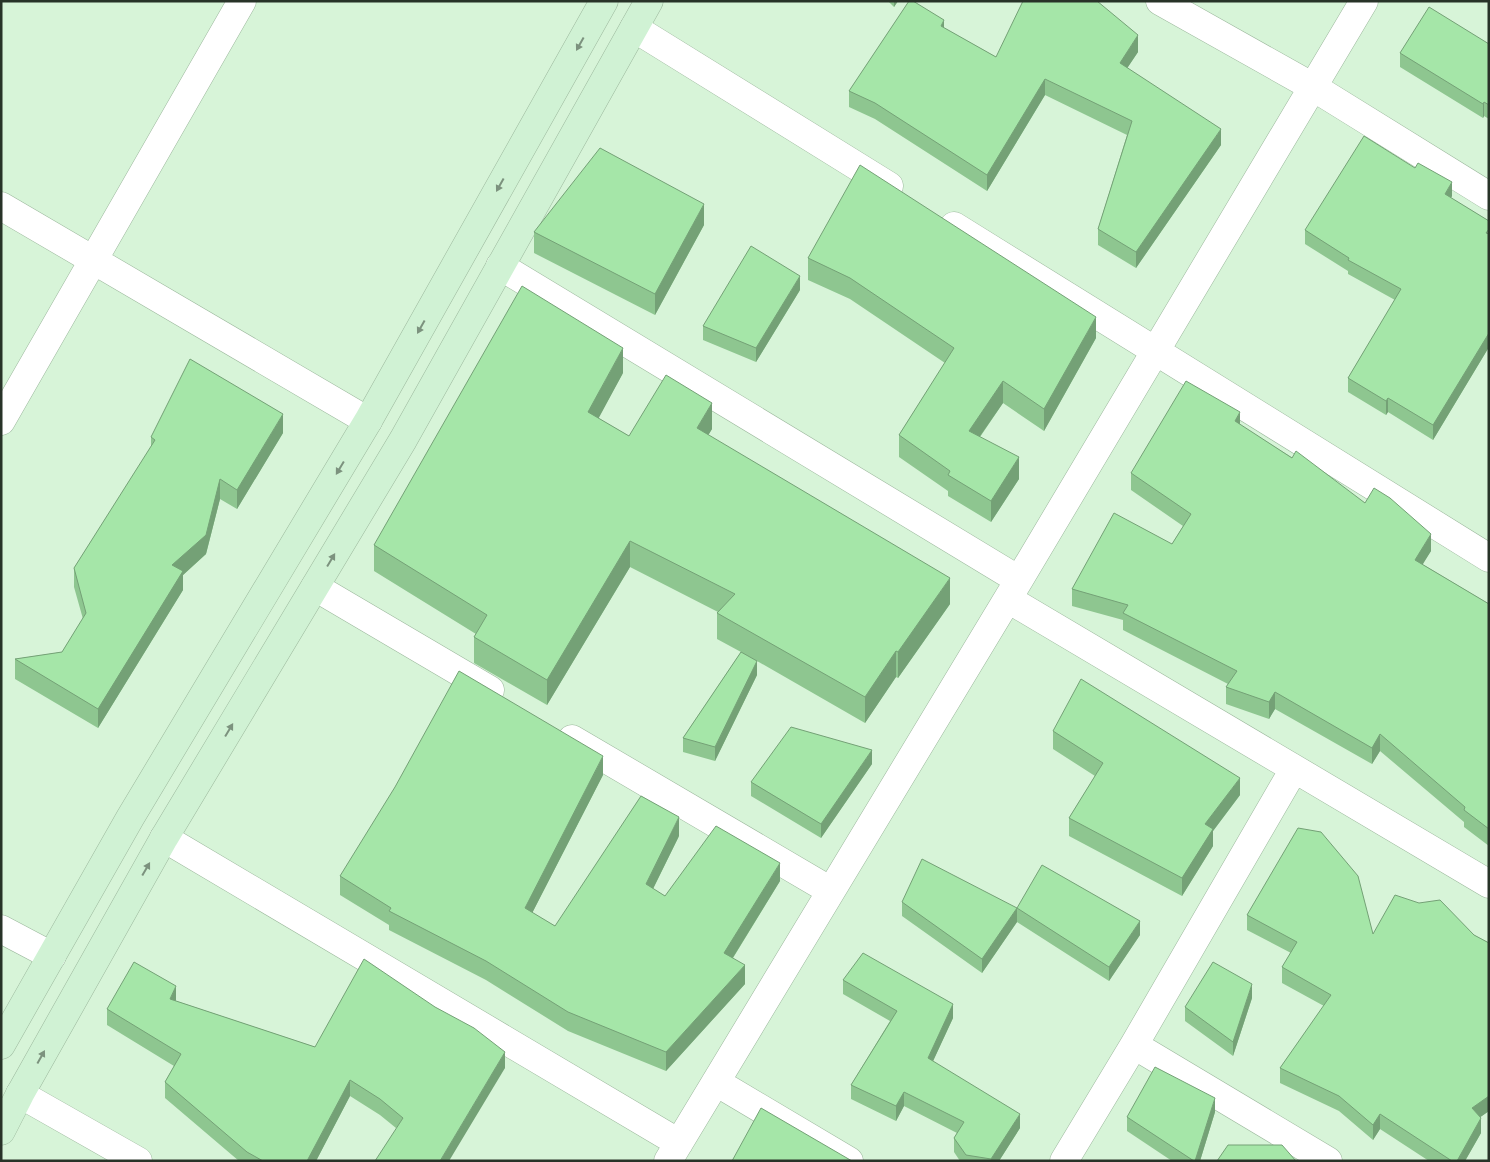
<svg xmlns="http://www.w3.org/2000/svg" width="1490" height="1162" font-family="'Asap Condensed',sans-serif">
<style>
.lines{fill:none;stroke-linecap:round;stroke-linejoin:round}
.street-casing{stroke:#9cb89d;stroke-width:29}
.secondary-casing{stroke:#9cb89d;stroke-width:29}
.street{stroke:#fff;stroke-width:28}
.secondary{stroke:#d0f2d4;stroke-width:28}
.wall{fill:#8ec690}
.shaded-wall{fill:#74a176}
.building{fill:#a5e6a8;stroke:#74a176}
.oneway{fill:#7c927e}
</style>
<rect width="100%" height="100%" fill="#d7f4d8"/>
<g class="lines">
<g class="street-casing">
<path id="street" d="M1160,1L1313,87L1489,196
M634,28L889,186
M1,206L368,421
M954,226L1489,558
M500,266L1019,580
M1,421L242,1
M315,587L490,690
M1008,599L1489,884
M572,739L831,891
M164,838L679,1143
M1,929L52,956
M1134,1045L1328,1161
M716,1082L849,1161
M20,1094L138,1161
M668,1161L1019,580L1364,1
M1064,1161L1134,1045L1294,769"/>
</g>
<g class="secondary-casing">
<path id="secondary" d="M1,1045L130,818L368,421L604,1
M1,1131L20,1094L164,838L403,440L649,1"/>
</g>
<use href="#street" class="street"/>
<use href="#secondary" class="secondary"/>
</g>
<path class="wall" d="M888,1H898L894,7Z
M944,28L996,57L1138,52L1127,68L1221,145L1136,268L1098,245V229L1127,135L1045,95L987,191L875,119L849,107V91Z
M1489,44V119L1484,116L1483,118L1400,67V53Z
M1452,196L1451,198L1489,221V347L1433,440L1388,412L1386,415L1348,392V378L1395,300L1348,274V271L1305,244V230Z
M704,225L655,315L534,253V232Z
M808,258L1096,338L1044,431L1003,403L980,437L1019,479L991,522L948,496V491L899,457V435L945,363L850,299L808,280Z
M800,290L756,362L703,340V326Z
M623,373L598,418L629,436L712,429L708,435L950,604L898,678L896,677L865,723L757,661V675L715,761L683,752V738L741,652L717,639V613L718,612L630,567L547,705L474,663V637L476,634L374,571V545Z
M1240,425L1365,503L1431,551L1422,564L1489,604V846L1464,827V822L1380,751L1372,764L1275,709L1269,719L1226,704V687L1228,684L1123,630V620L1072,606V589L1172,544L1183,526L1131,490V473Z
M283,433L237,509L220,499L206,554L183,575V590L98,728L15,679V659L62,652L83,619L74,587V568L151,448V437Z
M1053,731L1240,795L1213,831V846L1182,896L1069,836V818L1095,776L1053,749Z
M872,764L821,838L751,796V782Z
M603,775L532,913L555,926L679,836L653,889L665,896L780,881L733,958L745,984L666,1071L568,1031L486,980L389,930V925L340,895V876Z
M902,902L1017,908L1140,935L1109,981L1017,922L982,973L902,916Z
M1247,915L1373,934L1474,935L1489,943V1111L1480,1117L1481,1133L1465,1161H1429L1380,1129L1373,1140L1339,1111L1280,1083V1068L1324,1006L1282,983V967L1291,953L1247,930Z
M843,980L953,1018L933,1061L1020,1128L999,1161H960L954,1152V1138L957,1133L904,1106L896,1121L851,1099V1085L890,1021L843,994Z
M1252,998L1233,1056L1185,1021V1007Z
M176,1001L315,1047L505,1068L396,1128L380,1115L350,1096L316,1161H239L165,1098V1082L174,1066L107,1025V1009Z
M1215,1112L1200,1161H1172L1127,1131V1117Z"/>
<path class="shaded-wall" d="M894,1H898L894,7Z
M944,20V36L941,26Z
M1138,35V52L1120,79V63Z
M1045,79V95L987,191V175Z
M1484,102V116L1483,118V104Z
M1221,129V145L1136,268V252Z
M1452,182V196L1445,208V194Z
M704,204V225L655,315V294Z
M800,276V290L756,362V348Z
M1096,317V338L1044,431V409Z
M1489,333V347L1433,440V425Z
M623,348V373L588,438V412Z
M1003,381V403L969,452V431Z
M1388,398V412L1386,415V401Z
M712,403V429L697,454V428Z
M1240,412V429L1235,421Z
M283,414V433L237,509V490Z
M1019,457V479L991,522V501Z
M220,479V499L206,554L183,575V590L98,728V709L172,565Z
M1431,534V551L1415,577V560Z
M630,541V567L547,705V680Z
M950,578V604L898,678V652Z
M896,651V677L865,723V697Z
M757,661V675L715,761V747Z
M1275,692V709L1269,719V702Z
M1380,734V751L1372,764V748Z
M872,750V764L821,838V824Z
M603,756V775L525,927V908Z
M1240,778V795L1213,831V846L1182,896V878L1205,824Z
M679,817V836L646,903V884Z
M780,863V881L724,972V953Z
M1017,908V922L982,973V959Z
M1140,921V935L1109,981V967Z
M745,965V984L666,1071V1052Z
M1252,984V998L1233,1056V1042Z
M176,986V1002L170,999Z
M953,1004V1018L928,1072V1058Z
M505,1052V1068L449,1161H440Z
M350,1080V1096L316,1161H307Z
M904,1092V1106L896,1121V1106Z
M1489,1096V1111L1472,1123V1108Z
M1215,1098V1112L1200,1161H1195Z
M1020,1114V1128L999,1161H991V1159Z
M1380,1114V1129L1373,1140V1125Z
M1481,1118V1133L1465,1161H1457Z"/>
<path class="building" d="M909,1H913L944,20L941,26L996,57L1023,1H1097L1138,35L1120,63L1221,129L1136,252L1098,229L1132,121L1045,79L987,175L875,103L849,91Z
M1429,7L1489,44V105L1484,102L1483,104L1400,53Z
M1364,136L1415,168L1418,163L1452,182L1445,194L1489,221V229L1486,233L1489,234V333L1433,425L1388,398L1386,401L1348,378L1401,289L1348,260L1349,258L1305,230Z
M600,148L704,204L655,294L534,232Z
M860,165L1096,317L1044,409L1003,381L969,431L1019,457L991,501L948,475L950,471L899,435L954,348L850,278L808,258Z
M751,246L800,276L756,348L703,326Z
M522,286L623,348L588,412L629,436L666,375L712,403L697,428L950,578L898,652L896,651L865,697L717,613L735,594L630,541L547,680L474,637L487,615L374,545Z
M190,359L283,414L237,490L220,479L206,535L172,565L183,571L98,709L15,659L62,652L86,613L74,568L155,440L151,437Z
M1186,381L1240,412L1235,421L1292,458L1296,451L1365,503L1374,488L1390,498L1431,534L1415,560L1489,604V829L1464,810L1465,807L1380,734L1372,748L1275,692L1269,702L1226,687L1237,671L1123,613L1128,605L1072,589L1114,513L1172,544L1191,514L1131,473Z
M741,652L757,661L715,747L683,738Z
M459,671L603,756L525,908L555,926L641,796L679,817L646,884L665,896L716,826L780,863L724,953L745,965L666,1052L568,1012L486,961L389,911L391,908L340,876L395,787Z
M1081,679L1240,778L1205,824L1213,829L1182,878L1069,818L1103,763L1053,731Z
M791,727L872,750L821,824L751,782Z
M1298,828L1321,832L1358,876L1373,934L1395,895L1419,903L1440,900L1474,935L1489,943V1096L1472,1108L1481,1118L1457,1161H1452L1380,1114L1373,1125L1339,1096L1280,1068L1331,995L1282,967L1297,942L1247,915Z
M922,859L1017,908L982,959L902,902Z
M1042,865L1140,921L1109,967L1017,908Z
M863,953L953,1004L928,1058L1020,1114L991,1159L966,1155L954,1138L964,1122L904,1092L896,1106L851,1085L897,1011L843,980Z
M364,959L435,1007L474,1028L505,1052L440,1161H375L403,1118L380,1099L350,1080L307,1161H263L247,1152L165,1082L181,1054L107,1009L134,962L176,986L170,999L315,1047Z
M1213,962L1252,984L1233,1042L1185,1007Z
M1155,1067L1215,1098L1195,1161H1194L1127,1117Z
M761,1108L852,1161H732Z
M1228,1145H1282L1296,1161H1217Z"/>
<defs><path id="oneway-solid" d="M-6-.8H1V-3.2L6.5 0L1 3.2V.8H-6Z" transform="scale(1.25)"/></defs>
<g class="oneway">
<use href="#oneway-solid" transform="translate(580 44) rotate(119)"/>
<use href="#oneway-solid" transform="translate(500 185) rotate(119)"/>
<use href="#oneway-solid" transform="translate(421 327) rotate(119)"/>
<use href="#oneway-solid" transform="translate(340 468) rotate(121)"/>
<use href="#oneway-solid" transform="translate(331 560) rotate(-59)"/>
<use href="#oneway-solid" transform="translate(229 730) rotate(-59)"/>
<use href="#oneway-solid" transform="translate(146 869) rotate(-60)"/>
<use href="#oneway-solid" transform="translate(41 1057) rotate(-61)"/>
</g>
<rect width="1490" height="1162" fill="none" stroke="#283328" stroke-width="5"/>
</svg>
